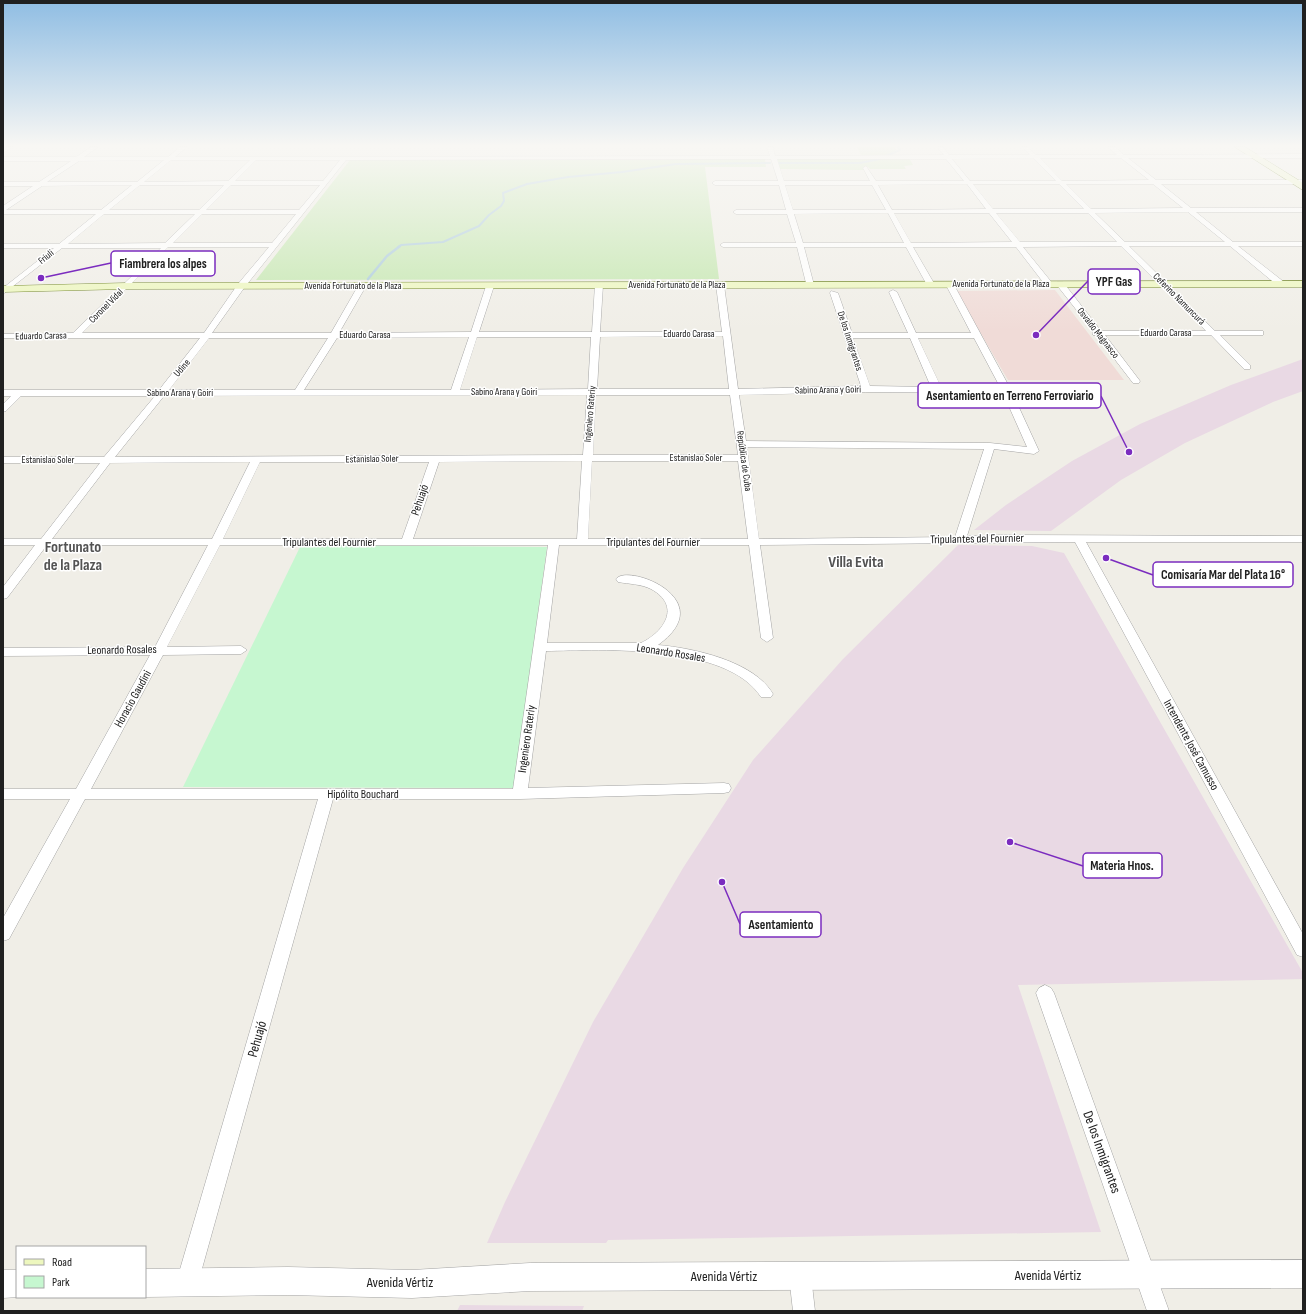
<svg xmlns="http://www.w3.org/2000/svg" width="1306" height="1314" font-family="'Sofia Sans Condensed',sans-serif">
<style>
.commercial{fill:#f0dbd7}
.industrial{fill:#e9d9e4}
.grass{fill:#c4e7af}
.park{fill:#c6f7d0}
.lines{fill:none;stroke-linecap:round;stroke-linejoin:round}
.stream-far1{stroke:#a9cadb;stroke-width:2}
.stream{stroke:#a9cadb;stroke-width:2.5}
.minor-casing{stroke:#a4a4a4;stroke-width:1}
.tertiary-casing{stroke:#a4a4a4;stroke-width:1}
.secondary-casing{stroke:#5c730a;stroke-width:1}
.minor{fill:#fff;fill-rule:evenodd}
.tertiary{fill:#fff;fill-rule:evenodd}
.secondary{fill:#edf7be;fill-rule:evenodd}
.labels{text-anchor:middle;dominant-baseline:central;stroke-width:3;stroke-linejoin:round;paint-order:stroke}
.far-street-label{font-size:10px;fill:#202020;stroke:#fff}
.street-label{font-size:12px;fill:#202020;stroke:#fff}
.near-street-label{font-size:14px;fill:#202020;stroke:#fff}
.district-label{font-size:16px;font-weight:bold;fill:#535353;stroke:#fff}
.leader{fill:none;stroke:#7b2cbf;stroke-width:1.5}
.callout-dot{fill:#7b2cbf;stroke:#fff;stroke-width:1.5}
.callout{fill:#fff;stroke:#7b2cbf;stroke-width:1.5}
.callout-label{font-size:13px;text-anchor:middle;font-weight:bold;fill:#202020}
</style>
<rect width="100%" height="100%" fill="#f0eee7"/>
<path class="commercial" d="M1055,290L1124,380H1008L956,291Z"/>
<path class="industrial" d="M1303,359V391L1273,402L1185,443L1121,480L1051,531L974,530L1006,505L1072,461L1140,424L1231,385Z
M958,545L1032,546L1064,553L1303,973V979L1018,985L1101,1232L608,1240L606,1243H487L505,1202L593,1022L683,868L753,760L843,659Z
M460,1305L584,1306L582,1311H457Z"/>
<path class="grass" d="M857,147H895L896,150C889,157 871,158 861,155Z
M854,158H909L913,165L904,166L906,169H870L868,167H863L864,170H860L780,169L777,159Z
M765,159L766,167H705L719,279L256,280L350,160Z"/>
<path class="park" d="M301,545L547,547L514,788L183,787Z"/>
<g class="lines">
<path class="stream-far1" d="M886,156L900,150L898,147
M779,163H860L879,159
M398,247L401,245L443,242L479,226L489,215L501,206L504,201L503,193L527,184L568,177L622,172L676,164L770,163"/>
<path class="stream" d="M368,279L387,256L400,246"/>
<g class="minor-casing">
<path id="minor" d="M6,147H13L3,153V149Z
M91,147H98L84,157H168L180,147H187L175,157L770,156L767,147H773L775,156L944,155L937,147H943L949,155H1030L1022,147H1028L1036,155H1117L1108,147H1115L1124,155L1303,154V158H1128L1156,180H1303V184H1161L1191,208H1303V212H1196L1233,242H1303V246H1238L1284,282V286H1278L1230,246H1129L1215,331H1263V335H1220L1250,365V369H1244L1211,335H1105L1140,381L1139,383H1133L1096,335H1093V331L1056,284L1057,282H1063L1101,331H1206L1121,246L1023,247L1053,284L1049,286H1046L1016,247H913L935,285L931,287L927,285L906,247H804L814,285L807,287L797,247H723L720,245L723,243H796L787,214H736L733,212L736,210H786L779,185H715L712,183L715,181H778L771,159L346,160L244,288L212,333H331L358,286L362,284L366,286L339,333L471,332L486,286L490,284L494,286L479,332H592L595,285L599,283L603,285L600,332H722L716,285L720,283L724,285L738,389L861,386L830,293L831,291L838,293L852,333H908L889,292L893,290L897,292L916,333H971L946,285L953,283L1011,390L1039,451L1034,454L994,449L967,536L1005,535L1303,536V542H1086L1303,934V957L1297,955L1075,542L760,545L773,638L767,642L761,638L749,545H559L547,643H641C664,632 682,606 651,589C641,584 629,584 618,582L616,579C627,563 722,599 658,645C693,648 754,661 773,694L771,697H761C726,643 603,650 546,651L528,788L724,783L729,784L731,788L729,792L724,793L520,799H333L198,1283L195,1291L187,1294L179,1291L176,1283L318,799H85L9,939L3,941V918L70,799H3V789H76L150,655L3,656V648L155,647L208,545H47L7,598L3,599V587L35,545H3V539H41L100,463H3V457H104L155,396H21L6,411L3,412V404L11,396H3V390H159L200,338H3V334L73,333L161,248H62L3,294V288L54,248H3V244H59L96,214H3V206L33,186H3V182H39L71,161H3V157H76ZM1033,158L1056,181H970L952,159ZM1040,158H1121L1149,180L1062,181ZM777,159H946L964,181H876L866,166L863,168L870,181H784ZM164,160L137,182H47L79,161ZM171,160H250L228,181L144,182ZM256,160H340L323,181H235ZM967,184L986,209L892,210L878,185ZM973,184H1059L1084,209H993ZM1066,184H1153L1183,208L1091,209ZM132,185L101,210H6L42,186ZM140,185H224L199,210H109ZM231,185H320L299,210H206ZM785,185H872L886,210H793ZM1188,212L1225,242H1125L1095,213ZM888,213L904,243H803L794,214ZM894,213H989L1012,242L911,243ZM996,213H1088L1117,242H1020ZM104,214H195L165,243L68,244ZM202,214H296L272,243H173ZM168,247H269L238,284L204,333H82ZM723,336L729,389H597L600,337ZM469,337L451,390H304L337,338ZM477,337H591L588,389L460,390ZM209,338H328L295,390H169ZM853,338H910L931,387L870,386ZM918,338H974L1000,387H941ZM866,392L1003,393L1027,447L990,443L746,441L739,395ZM587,395L583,455L115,457L164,396ZM596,395H730L738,455H593ZM747,447L984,449L955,537L759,539ZM582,461L577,539H413L439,462ZM592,461H738L748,539H588ZM250,462L212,539H52L110,463ZM260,462H429L402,539H223ZM220,545H548L513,789H91L163,655L241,654L247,650L241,646L167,647Z
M1045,985L1051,988L1054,993L1169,1311H1147L1036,993L1039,988Z
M800,1265L808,1268L811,1276L815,1311H793L789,1276L792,1268Z"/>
</g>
<g class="tertiary-casing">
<path id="tertiary" d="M1303,1260V1288L530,1291L412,1298L288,1295L145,1297V1269L288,1267L412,1270L530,1263Z
M3,1270H17V1297H19L3,1298Z"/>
</g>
<g class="secondary-casing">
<path id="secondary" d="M1235,147H1245L1303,183V190Z
M1303,281V287L126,289L3,292V286L126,283Z"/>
</g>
<use href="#minor" class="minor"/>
<use href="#tertiary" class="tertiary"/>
<use href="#secondary" class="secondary"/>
</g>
<linearGradient id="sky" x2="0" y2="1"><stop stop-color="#8fbde3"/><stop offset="0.44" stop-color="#f8f7f4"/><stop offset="1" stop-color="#f8f7f4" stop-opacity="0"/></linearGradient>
<rect width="1306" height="331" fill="url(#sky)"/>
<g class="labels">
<g class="far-street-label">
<text transform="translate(46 257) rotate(-39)">Friuli</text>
<text x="1001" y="284">Avenida Fortunato de la Plaza</text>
<text x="677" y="285">Avenida Fortunato de la Plaza</text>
<text x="353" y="286">Avenida Fortunato de la Plaza</text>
<text transform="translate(1179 299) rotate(45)">Ceferino Namuncurá</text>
<text transform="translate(106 306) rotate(-45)">Coronel Vidal</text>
<text transform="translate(1098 333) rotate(52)">Osvaldo Magnasco</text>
<text x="1166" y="333">Eduardo Carasa</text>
<text x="689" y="334">Eduardo Carasa</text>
<text x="365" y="335">Eduardo Carasa</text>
<text transform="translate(41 336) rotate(-1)">Eduardo Carasa</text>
<text transform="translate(850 341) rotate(72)">De los Inmigrantes</text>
<text transform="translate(182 368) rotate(-50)">Udine</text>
<text transform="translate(828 390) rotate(-1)">Sabino Arana y Goiri</text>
<text x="504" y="392">Sabino Arana y Goiri</text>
<text x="180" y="393">Sabino Arana y Goiri</text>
<text transform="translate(590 414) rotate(-85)">Ingeniero Rateriy</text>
<text x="696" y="458">Estanislao Soler</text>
<text transform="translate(372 459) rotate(-1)">Estanislao Soler</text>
<text x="48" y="460">Estanislao Soler</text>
<text transform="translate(744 461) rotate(82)">República de Cuba</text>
</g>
<g class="street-label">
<text transform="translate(420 500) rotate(-71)">Pehuajó</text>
<text transform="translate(977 539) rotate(-1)">Tripulantes del Fournier</text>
<text x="329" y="542">Tripulantes del Fournier</text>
<text x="653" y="542">Tripulantes del Fournier</text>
<text transform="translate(122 650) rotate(-1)">Leonardo Rosales</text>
<text transform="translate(671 653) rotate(9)">Leonardo Rosales</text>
<text transform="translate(133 699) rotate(-61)">Horacio Gaudini</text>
<text transform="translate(527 739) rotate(-82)">Ingeniero Rateriy</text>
<text transform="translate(1191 745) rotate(61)">Intendente José Camusso</text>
<text x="363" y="794">Hipólito Bouchard</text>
</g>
<g class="near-street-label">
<text transform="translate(257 1039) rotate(-74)">Pehuajó</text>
<text transform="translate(1102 1152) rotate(70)">De los Inmigrantes</text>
<text x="1048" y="1275">Avenida Vértiz</text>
<text x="724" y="1276">Avenida Vértiz</text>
<text x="400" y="1282">Avenida Vértiz</text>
</g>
<g class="district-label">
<text x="73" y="547">Fortunato<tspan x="73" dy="18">de la Plaza</tspan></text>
<text x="856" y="562">Villa Evita</text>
</g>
</g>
<path class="leader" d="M41 278L111 263M1036 335L1088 281M1129 452L1101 396M1106 558L1153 575M1010 842L1083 866M722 882L740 924"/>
<g class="callout-dot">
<circle cx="41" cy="278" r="4"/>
<circle cx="1036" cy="335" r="4"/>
<circle cx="1129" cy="452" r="4"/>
<circle cx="1106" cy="558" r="4"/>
<circle cx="1010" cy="842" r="4"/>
<circle cx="722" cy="882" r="4"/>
</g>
<g class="callout">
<rect x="111" y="251" width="104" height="25" rx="4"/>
<rect x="1088" y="269" width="52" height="25" rx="4"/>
<rect x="918" y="383" width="183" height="25" rx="4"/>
<rect x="1153" y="562" width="140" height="25" rx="4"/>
<rect x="1083" y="853" width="79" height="25" rx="4"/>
<rect x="740" y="912" width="81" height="25" rx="4"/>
</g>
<g class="callout-label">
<text x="163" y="268">Fiambrera los alpes</text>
<text x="1114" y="286">YPF Gas</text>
<text x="1010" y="400">Asentamiento en Terreno Ferroviario</text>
<text x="1223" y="579">Comisaría Mar del Plata 16°</text>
<text x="1122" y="870">Materia Hnos.</text>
<text x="781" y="929">Asentamiento</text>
</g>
<rect width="1306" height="1314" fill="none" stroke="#202020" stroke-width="8"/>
<rect x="16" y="1246" width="130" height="52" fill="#ffffff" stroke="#a6a6a6"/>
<rect x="24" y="1259" width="20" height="6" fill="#edf7be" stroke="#a6a6a6"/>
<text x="52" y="1266" font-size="12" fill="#202020">Road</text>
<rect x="24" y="1276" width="20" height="12" fill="#c6f7d0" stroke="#a6a6a6"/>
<text x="52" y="1286" font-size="12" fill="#202020">Park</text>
</svg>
